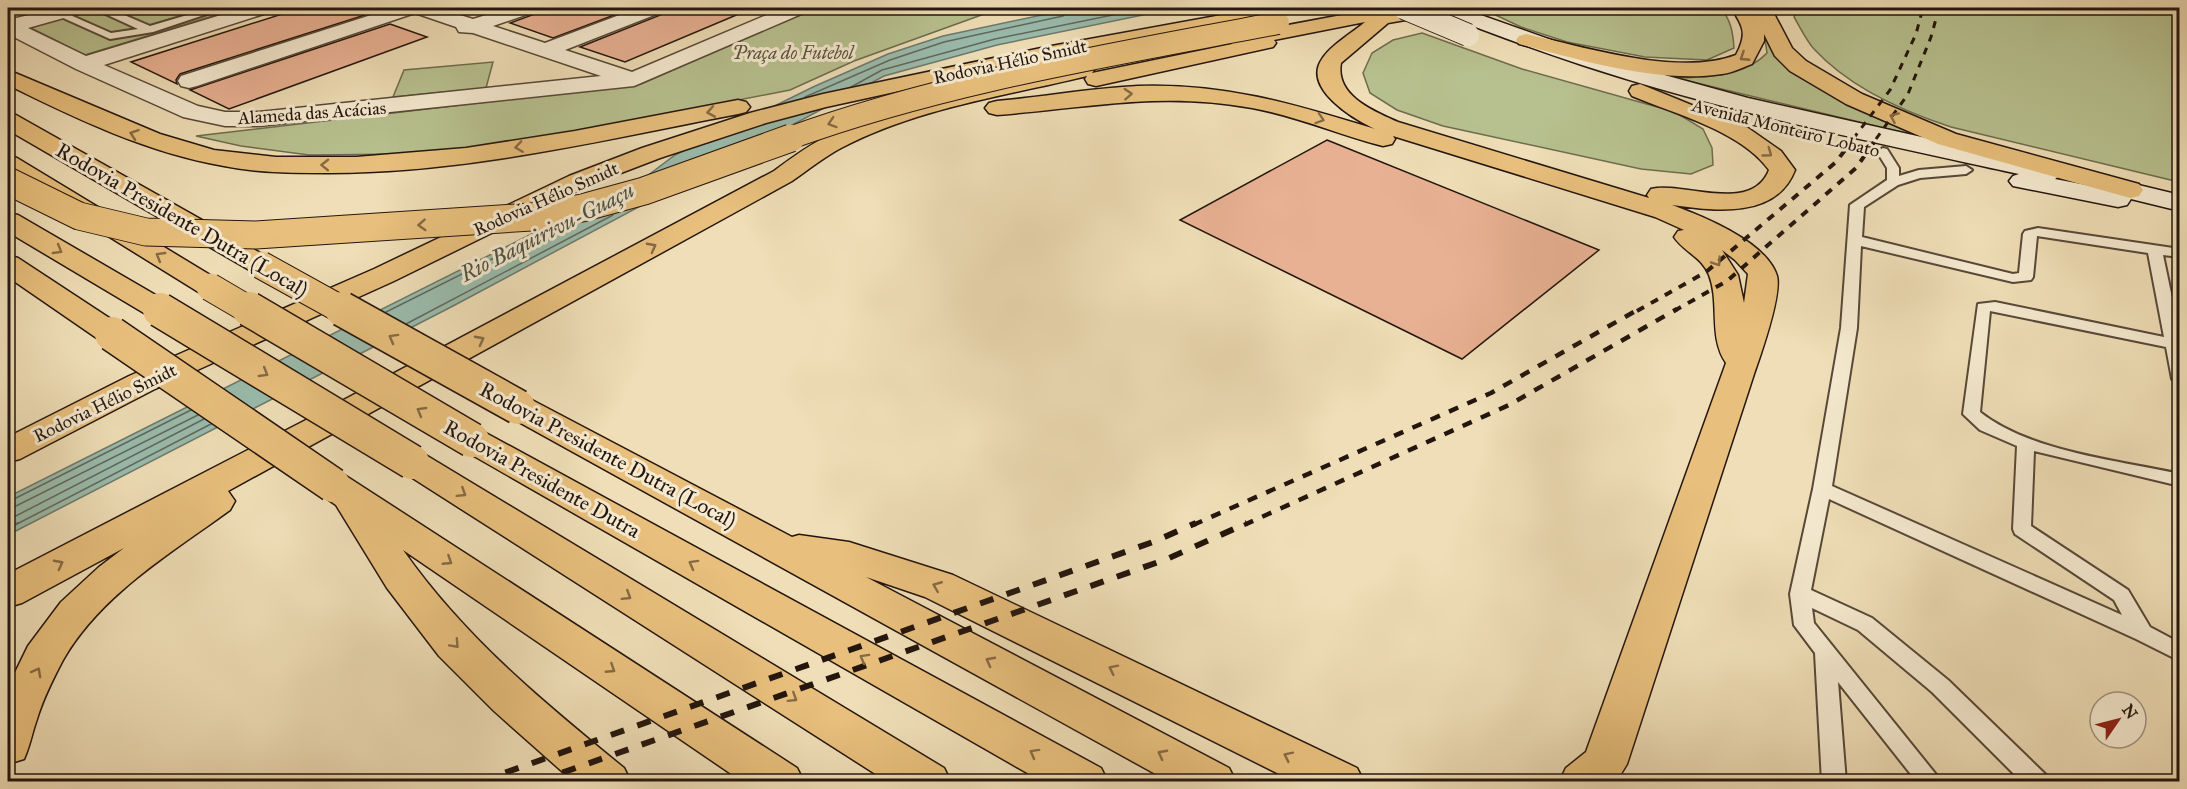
<svg xmlns="http://www.w3.org/2000/svg" width="2187" height="789" font-family="'IM FELL Great Primer',serif">
<style>
.green{fill:#b7c18f;stroke:#6e6c4e;stroke-width:1.5}
.water{fill:#9abcad;stroke:#6b7a6d;stroke-width:1.5}
.lines{fill:none;stroke-linecap:round;stroke-linejoin:round}
.shore-far1{stroke:#5f695e;stroke-width:1.5}
.shore{stroke:#5f695e;stroke-width:2}
.building{fill:#e8b193;stroke:#24160e;stroke-width:1.5}
.lane-casing{stroke:#574838;stroke-width:4}
.street-casing{stroke:#574838;stroke-width:3}
.secondary-casing{stroke:#24160e;stroke-width:3}
.highway-casing{stroke:#24160e;stroke-width:3}
.lane{fill:#f5ead0;fill-rule:evenodd}
.street{fill:#f5ead0;fill-rule:evenodd}
.secondary{fill:#f5ead0;fill-rule:evenodd}
.highway{fill:#e8bf7c;fill-rule:evenodd}
.rail-far3{stroke:#24160e;stroke-width:3;stroke-dasharray:7 7;stroke-linecap:butt}
.rail-far2{stroke:#24160e;stroke-width:4;stroke-dasharray:8 8;stroke-linecap:butt}
.rail-far1{stroke:#24160e;stroke-width:4.5;stroke-dasharray:10 10;stroke-linecap:butt}
.rail{stroke:#24160e;stroke-width:6;stroke-dasharray:14 14;stroke-linecap:butt}
.secondary-bridge-casing{stroke:#24160e;stroke-width:24;stroke-linecap:butt}
.highway-bridge-far2-casing{stroke:#24160e;stroke-width:24;stroke-linecap:butt}
.highway-bridge-far1-casing{stroke:#24160e;stroke-width:29;stroke-linecap:butt}
.highway-bridge-casing{stroke:#24160e;stroke-width:37;stroke-linecap:butt}
.secondary-bridge{stroke:#f5ead0;stroke-width:22}
.highway-bridge-far2{stroke:#e8bf7c;stroke-width:22}
.highway-bridge-far1{stroke:#e8bf7c;stroke-width:27}
.highway-bridge{stroke:#e8bf7c;stroke-width:34}
.oneway{stroke:#866a45}
.labels{text-anchor:middle;dominant-baseline:central;stroke-width:6;stroke-linejoin:round;paint-order:stroke}
.far-park-label{font-size:18px;font-style:italic;fill:#57523b;stroke:#f5ead0}
.far-street-label{font-size:18px;fill:#24160e;stroke:#f5ead0}
.street-label{font-size:21px;fill:#24160e;stroke:#f5ead0}
.water-label{font-size:22px;font-style:italic;fill:#4d5046;stroke:#f5ead0}
</style>
<rect width="100%" height="100%" fill="#efdeb7"/>
<filter id="stains"><feTurbulence type="fractalNoise" baseFrequency=".00333" numOctaves="4"/><feColorMatrix values="0 0 0 0 .2 0 0 0 0 .09 0 0 0 0 .02 0 0 0 .5 -.17"/></filter>
<radialGradient id="worn" r=".72"><stop offset=".6" stop-color="#630" stop-opacity="0"/><stop offset="1" stop-color="#630" stop-opacity=".3"/></radialGradient>
<path class="green" d="M93,8H239L85,55L27,26Z
M815,8H918L931,12L987,13L854,61L790,90L514,144L406,154L309,155L241,146L196,136L641,84Z
M1501,8H1720C1731,19 1733,33 1734,48L1707,60L1645,57L1567,42L1521,27L1487,11Z
M1748,8H1757L1788,58L1976,150L1676,78C1708,77 1744,77 1767,53C1765,36 1761,19 1748,8Z
M1799,8H2179V182L1951,127C1902,111 1849,87 1814,49C1806,40 1800,27 1794,17Z
M1422,33L1522,69L1675,112L1703,129L1712,148L1713,165L1691,174L1641,169L1443,126L1397,110L1370,93L1363,73L1372,53L1393,40Z
M493,62L486,88L393,97L404,70Z"/>
<path class="water" d="M1075,8H1177L997,45L884,76L453,306L8,535V497L647,176L675,155L813,87L888,54L943,36Z"/>
<g class="lines">
<path class="shore-far1" d="M851,87L882,70L995,39L1147,8
M805,97L890,60L944,42L1063,16L1067,13L1068,8
M386,312L554,228
M406,324L613,215
M8,502L191,410
M8,510L198,415
M8,520L204,419
M15,525L211,424"/>
<path class="shore" d="M8,528L18,523"/>
</g>
<path class="building" d="M301,8H345L365,15L180,74L176,80L177,84L131,62Z
M539,8H633L553,38L510,23L535,14Z
M667,8H753L625,62L580,47L663,14Z
M390,24L427,37L229,109L190,90Z
M1327,140L1599,250L1462,359L1180,220Z"/>
<g class="lines">
<g class="lane-casing">
<path id="lane" d="M99,8H108L150,26L211,8H225L153,32L110,39L52,13L61,11L111,33L138,29L99,11Z
M1883,148L1887,149L1899,168V176L1919,170L1966,166L1972,170L1966,174L1920,178L1898,185L1864,207L1862,237L2013,274L2019,273L2023,234L2025,231L2038,228L2180,249V257L2163,255L2180,336V384L2172,379L2166,347L1990,311L1980,412C2031,452 2117,460 2180,474V486L2034,451L2031,526L2128,590L2150,627L2180,643V661L2136,639L1829,499L1811,590L1872,618L1948,680L2046,775L2049,782H2022L1932,692L1858,630L1812,608L1814,623L1942,782H1917L1838,682L1846,782H1822L1815,653L1794,625L1790,594L1813,489L1841,328L1850,205L1887,180V168L1877,152ZM2037,236L2148,253L2164,337L1995,302L1978,304L1963,414L1980,430L2017,446L2013,529L2015,534L2114,600L2122,615L1832,486L1857,328L1861,246L2013,282L2031,280L2033,277Z"/>
</g>
<g class="street-casing">
<path id="street" d="M58,8H88L85,12L28,28L86,56L244,8H273L270,12L104,65L198,106L225,112H259L601,76L473,33L459,32L456,27L415,13L197,86L189,88L181,86L178,81L181,76L393,8H437L473,19L509,8H537L534,12L493,26L545,43L638,8H665L662,12L565,50L632,72L783,8H809L806,12L634,86L259,126H225L183,117L76,69L8,34V20Z"/>
</g>
<g class="secondary-casing">
<path id="secondary" d="M1434,8H1461L1599,57L1748,98L2059,168L2063,173L2055,179L2086,185L2084,183L2088,178L2097,175L2180,195V211L2131,199L2127,205L2118,207L2013,186L2009,181L2013,176L2019,174C1873,142 1725,112 1582,65C1533,49 1485,31 1437,12Z"/>
</g>
<g class="highway-casing">
<path id="highway" d="M1260,8H1281L1283,11L1280,15L1273,17L1046,59L826,107L766,123L660,158L587,186L394,281L153,390L20,459L8,462V437L129,376L374,269L569,176L642,148L750,113L823,94L1046,47Z
M1379,8H1450L1447,12L1440,14L1388,23L1341,63C1335,96 1374,111 1398,122L1649,198L1647,195L1651,189C1684,181 1751,215 1769,170C1741,131 1675,114 1632,96L1629,91L1632,86L1640,84L1748,128L1781,151L1795,170C1776,219 1715,211 1672,205C1702,216 1767,242 1777,276C1782,295 1761,354 1754,374L1627,764L1616,782H1559L1566,768L1586,752L1726,363C1708,337 1720,303 1709,275C1702,257 1684,252 1674,237L1678,231L1684,230L1655,217L1393,136L1395,139L1392,144L1383,146C1339,135 1297,116 1252,108C1160,91 1087,108 997,115L989,113L985,108L989,103L997,101C1044,97 1091,88 1138,86C1225,83 1293,104 1375,129C1353,119 1302,88 1322,59C1331,45 1352,33 1365,22L1274,40L1276,43L1273,47L1096,86L1088,84L1085,79L1087,76C1005,96 917,108 841,148C824,157 808,170 792,181L228,491L235,501L230,510C171,553 100,595 63,660C53,679 43,699 37,719C32,733 30,746 24,759L8,764V687L28,646L61,602L99,567L124,548L22,603L8,607V574L306,420L774,171C790,159 806,147 824,138C903,96 997,83 1083,63L1091,65L1094,70L1092,73L1232,44L1230,40L1233,36L1240,34ZM1722,250L1735,260L1748,274L1744,303L1738,275Z
M1731,8H1771L1792,48L1806,61L1862,94L1956,134L2139,184L2143,190L2139,196L2130,198L1938,144L1846,104L1790,71L1775,56L1764,34V41L1752,64C1743,67 1732,73 1722,74C1659,84 1580,60 1519,44L1516,40L1519,36L1526,34C1585,47 1679,77 1736,55C1747,34 1744,27 1731,8Z
M8,70L160,134L214,150L276,157H356L466,148L575,131L738,100L746,102L750,107L746,112L738,114C603,140 467,173 329,173C294,173 259,173 224,166C148,153 77,119 8,85Z
M8,113L16,115L271,259L275,265L271,271L261,274L251,271L8,130Z
M8,155L17,158L220,281L225,287L220,293L210,296L200,293L8,174Z
M8,213L18,215L171,304L175,310L171,316L160,319L149,316L8,232Z
M8,255L18,258L123,327L127,334L123,341L112,343L101,341L8,277Z
M518,396L530,399L792,537L799,535L849,542L953,575L1357,768L1364,782H1295L925,597L866,577L1229,768L1236,782H1170L506,415L501,407L506,399Z
M472,429L484,432L1101,768L1108,782H1043L460,448L455,440L460,432Z
M412,450L424,454L944,768L951,782H888L400,470L394,462L400,454Z
M333,473L346,476L797,768L804,782H743L403,550C465,638 542,701 624,768L631,782H574L494,711L439,656L387,588L336,505L320,494L315,485L320,476Z"/>
</g>
<use href="#lane" class="lane"/>
<use href="#street" class="street"/>
<use href="#secondary" class="secondary"/>
<use href="#highway" class="highway"/>
<path class="rail-far3" d="M1853,139L1890,90L1916,34L1923,8
M1876,139L1908,94L1931,37L1939,8"/>
<path class="rail-far2" d="M1637,311L1706,272L1836,162L1854,138
M1674,311L1727,281L1856,168L1877,138"/>
<path class="rail-far1" d="M1193,525L1491,393L1639,309
M1244,525L1509,405L1677,309"/>
<path class="rail" d="M479,782L1153,542L1196,523
M536,782L1167,559L1247,523"/>
<g class="secondary-bridge-casing">
<path id="secondary-bridge" d="M1404,8L1468,35"/>
</g>
<g class="highway-bridge-far2-casing">
<path id="highway-bridge-far2" d="M787,139C947,81 1112,55 1278,23"/>
</g>
<g class="highway-bridge-far1-casing">
<path id="highway-bridge-far1" d="M8,181L79,216L146,232L256,235L531,217L582,208L644,191L791,138
M261,265L344,311
M210,287L251,311"/>
</g>
<g class="highway-bridge-casing">
<path id="highway-bridge" d="M249,309L472,440
M342,309L518,407
M160,310L412,462
M112,334L333,485"/>
</g>
<use href="#secondary-bridge" class="secondary-bridge"/>
<use href="#highway-bridge-far2" class="highway-bridge-far2"/>
<use href="#highway-bridge-far1" class="highway-bridge-far1"/>
<use href="#highway-bridge" class="highway-bridge"/>
</g>
<defs><path id="oneway-chevron" d="M-2-3.5L2.5 0L-2 3.5" fill="none" stroke-width="1.6" stroke-linecap="round" stroke-linejoin="round" transform="scale(1.5)"/></defs>
<g class="oneway">
<use href="#oneway-chevron" transform="translate(1744 57) rotate(147)"/>
<use href="#oneway-chevron" transform="translate(1128 94) rotate(-3)"/>
<use href="#oneway-chevron" transform="translate(711 112) rotate(170)"/>
<use href="#oneway-chevron" transform="translate(1894 117) rotate(-156)"/>
<use href="#oneway-chevron" transform="translate(1320 119) rotate(18)"/>
<use href="#oneway-chevron" transform="translate(832 123) rotate(162)"/>
<use href="#oneway-chevron" transform="translate(134 134) rotate(-161)"/>
<use href="#oneway-chevron" transform="translate(519 147) rotate(172)"/>
<use href="#oneway-chevron" transform="translate(1768 153) rotate(36)"/>
<use href="#oneway-chevron" transform="translate(325 165) rotate(-179)"/>
<use href="#oneway-chevron" transform="translate(422 225) rotate(176)"/>
<use href="#oneway-chevron" transform="translate(652 247) rotate(-28)"/>
<use href="#oneway-chevron" transform="translate(58 250) rotate(30)"/>
<use href="#oneway-chevron" transform="translate(160 256) rotate(-149)"/>
<use href="#oneway-chevron" transform="translate(1717 262) rotate(56)"/>
<use href="#oneway-chevron" transform="translate(393 338) rotate(-151)"/>
<use href="#oneway-chevron" transform="translate(480 340) rotate(-28)"/>
<use href="#oneway-chevron" transform="translate(264 373) rotate(31)"/>
<use href="#oneway-chevron" transform="translate(421 411) rotate(-150)"/>
<use href="#oneway-chevron" transform="translate(462 493) rotate(32)"/>
<use href="#oneway-chevron" transform="translate(448 561) rotate(33)"/>
<use href="#oneway-chevron" transform="translate(59 564) rotate(-28)"/>
<use href="#oneway-chevron" transform="translate(693 564) rotate(-151)"/>
<use href="#oneway-chevron" transform="translate(937 586) rotate(-158)"/>
<use href="#oneway-chevron" transform="translate(627 596) rotate(32)"/>
<use href="#oneway-chevron" transform="translate(455 644) rotate(47)"/>
<use href="#oneway-chevron" transform="translate(864 658) rotate(-151)"/>
<use href="#oneway-chevron" transform="translate(990 661) rotate(-152)"/>
<use href="#oneway-chevron" transform="translate(611 669) rotate(33)"/>
<use href="#oneway-chevron" transform="translate(1113 669) rotate(-154)"/>
<use href="#oneway-chevron" transform="translate(37 672) rotate(-61)"/>
<use href="#oneway-chevron" transform="translate(793 698) rotate(32)"/>
<use href="#oneway-chevron" transform="translate(1034 753) rotate(-151)"/>
<use href="#oneway-chevron" transform="translate(1162 754) rotate(-152)"/>
<use href="#oneway-chevron" transform="translate(1288 756) rotate(-154)"/>
</g>
<g class="labels">
<g class="far-park-label">
<text x="793" y="53">Praça do Futebol</text>
</g>
<g class="far-street-label">
<text transform="translate(1010 62) rotate(-12)">Rodovia Hélio Smidt</text>
<text transform="translate(312 113) rotate(-4)">Alameda das Acácias</text>
<text transform="translate(1786 128) rotate(14)">Avenida Monteiro Lobato</text>
<text transform="translate(546 199) rotate(-24)">Rodovia Hélio Smidt</text>
<text transform="translate(105 403) rotate(-26)">Rodovia Hélio Smidt</text>
</g>
<g class="street-label">
<text transform="translate(182 220) rotate(30)">Rodovia Presidente Dutra (Local)</text>
<text transform="translate(608 455) rotate(28)">Rodovia Presidente Dutra (Local)</text>
<text transform="translate(542 479) rotate(29)">Rodovia Presidente Dutra</text>
</g>
<g class="water-label">
<text transform="translate(547 232) rotate(-27)">Rio Baquirivu-Guaçu</text>
</g>
</g>
<rect width="2187" height="789" fill="none" stroke="#efdeb7" stroke-width="30"/>
<rect x="9" y="9" width="2169" height="771" fill="none" stroke="#24160e" stroke-width="3"/>
<rect x="15" y="15" width="2157" height="759" fill="none" stroke="#24160e" stroke-width="1.5"/>
<g transform="translate(2118 720) rotate(55)"><circle r="28" fill="#f5ead0" stroke="#a19582" stroke-width="1.5"/>
<path d="M0-4.5L10 22L0 15L-10 22Z" fill="#8f2418"/>
<text y="-9" font-size="16" font-weight="bold" text-anchor="middle" fill="#24160e">N</text>
</g>
<rect width="100%" height="100%" filter="url(#stains)"/>
<rect width="100%" height="100%" fill="url(#worn)"/>
</svg>
